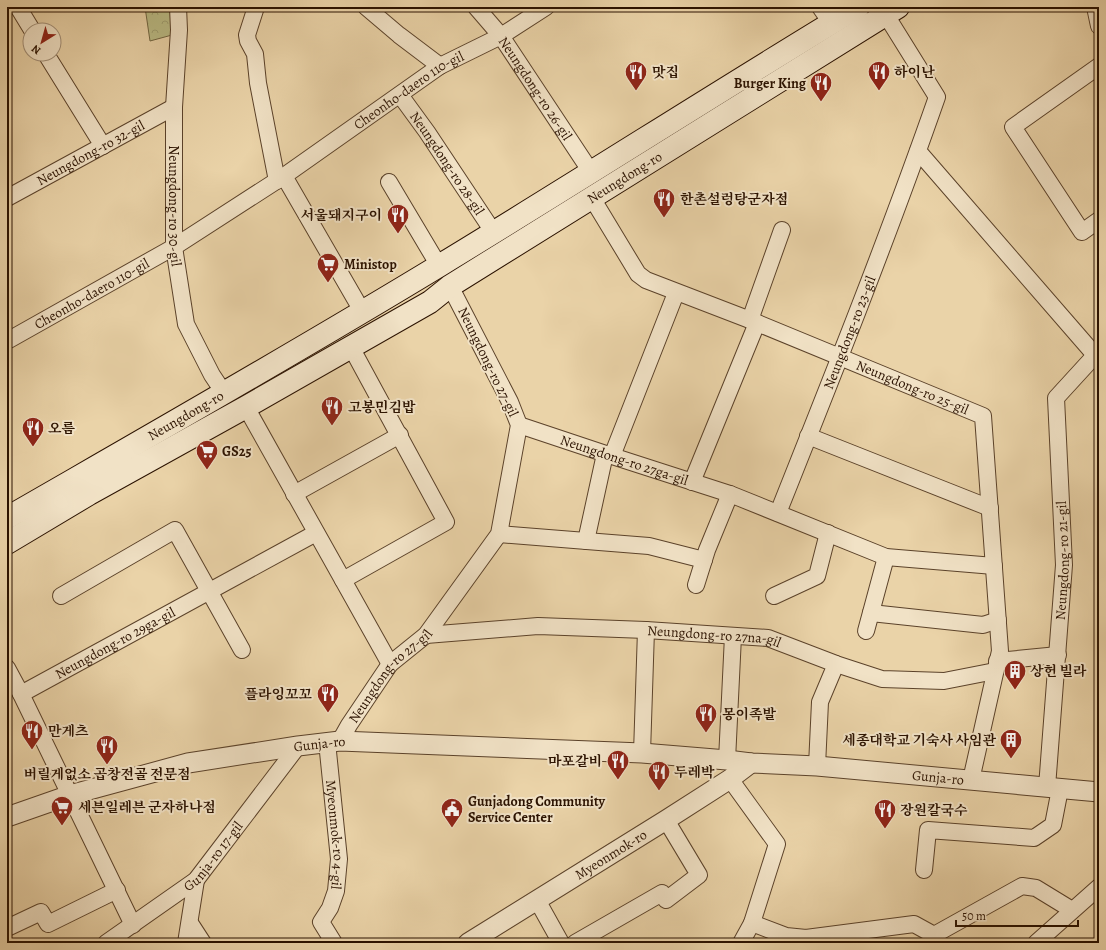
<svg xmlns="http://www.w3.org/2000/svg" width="1106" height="950" font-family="Alegreya,'Noto Serif KR',serif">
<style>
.park{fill:url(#park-crowns);stroke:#726642}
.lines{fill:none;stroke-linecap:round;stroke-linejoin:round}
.minor-casing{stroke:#5b422a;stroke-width:18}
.tertiary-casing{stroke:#5b422a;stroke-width:21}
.secondary-casing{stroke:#2b1200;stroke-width:24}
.minor{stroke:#f1e2c6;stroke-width:16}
.tertiary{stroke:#f1e2c6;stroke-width:19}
.secondary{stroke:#f1e2c6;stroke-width:22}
.labels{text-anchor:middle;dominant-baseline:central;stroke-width:4;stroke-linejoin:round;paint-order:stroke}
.poi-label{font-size:14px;font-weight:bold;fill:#2b1200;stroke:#f1e2c6;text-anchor:start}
.street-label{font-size:14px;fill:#2b1200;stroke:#f1e2c6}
</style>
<defs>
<pattern id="park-crowns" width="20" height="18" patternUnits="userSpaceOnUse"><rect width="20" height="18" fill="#babb85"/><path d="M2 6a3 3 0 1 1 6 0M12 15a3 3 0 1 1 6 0" fill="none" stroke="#a0a071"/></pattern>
</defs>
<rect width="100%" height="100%" fill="#ead3a8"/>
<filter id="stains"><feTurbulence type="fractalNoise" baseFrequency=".005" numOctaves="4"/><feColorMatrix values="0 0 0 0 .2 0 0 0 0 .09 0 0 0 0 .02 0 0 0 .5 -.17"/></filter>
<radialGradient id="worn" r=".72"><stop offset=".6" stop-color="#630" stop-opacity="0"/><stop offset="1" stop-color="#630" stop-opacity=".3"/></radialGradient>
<path class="park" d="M145,7H172V35L150,41Z"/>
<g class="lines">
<g class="minor-casing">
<g id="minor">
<path d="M18,7L32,30"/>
<path id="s1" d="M178,7L179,30L174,107V247L186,324L212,375L224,393"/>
<path d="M256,7L247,35L248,41L255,54L258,83L277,181"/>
<path d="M366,7L399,35L440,66"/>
<path id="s2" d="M476,7L501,36L591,172"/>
<path d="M820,7L831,23"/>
<path d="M1095,7L1099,26"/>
<path d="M46,54L103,146"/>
<path d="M1099,66L1013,127L1082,232L1099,220"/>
<path id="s3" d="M400,95L427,132L494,233"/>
<path d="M918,151L1095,355"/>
<path d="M284,176L362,311"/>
<path d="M389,182L439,266"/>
<path id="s4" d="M7,198L174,107"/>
<path id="s5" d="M592,198L638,274L646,280L750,320L983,416L1000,651L971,780"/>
<path d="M750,320L782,230"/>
<path id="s6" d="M7,341L174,247L284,176L440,66L501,36L546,7"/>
<path d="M246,407L390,664"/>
<path id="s7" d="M519,425L612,456L730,494L886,557L994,566"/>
<path d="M808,436L990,508"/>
<path d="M612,456L676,293"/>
<path d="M692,482L757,323"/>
<path d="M294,494L400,435"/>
<path id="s8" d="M778,513C833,375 888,237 937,97L886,15"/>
<path d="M499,534L649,546L704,560"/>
<path d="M586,541L605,454"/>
<path d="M343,580L446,522L351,347"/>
<path d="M696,585L707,550L730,494"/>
<path d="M61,596L175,530L242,650"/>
<path d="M774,596L817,576L828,533"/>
<path d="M871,613L983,625L998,620"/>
<path d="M866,631L886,557"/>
<path id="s9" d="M426,635L538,626L646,630L768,638L836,664L882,679L944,681L995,671"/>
<path d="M997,661L1058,655"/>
<path d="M7,668L21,694L133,925"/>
<path id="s10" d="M21,694L316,533"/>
<path id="s11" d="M340,741L349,725L390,664L426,635L499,534L519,425L510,402L450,286"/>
<path id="s12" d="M327,742L339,859L336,891L330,908L321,922L334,943"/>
<path d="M642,753L646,630"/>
<path d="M727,760L733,636"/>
<path d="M817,766L820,702L836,664"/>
<path d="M730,779L777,844L752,923L741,943"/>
<path id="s13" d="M1047,787L1064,565L1056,398L1099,351"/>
<path d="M924,870L928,830L1034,838L1053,825L1060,789"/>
<path d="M537,900L561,943"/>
<path d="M190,923L203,943"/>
<path d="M752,923L786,936L806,938L914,924L934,935L1022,886L1036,888L1072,910"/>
<path d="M7,928L41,912L48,924L117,890"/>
<path id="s14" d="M106,943L196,880L298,746"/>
<path d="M186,943L196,880"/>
<path d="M575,943L662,893L666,900L699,875L666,820"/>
<path d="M1036,943L1099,887"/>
</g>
</g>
<g class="tertiary-casing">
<g id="tertiary">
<path id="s15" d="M7,817L70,795L188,763L298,746L340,741L642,753L727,760L751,763L817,766L1099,792"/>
<path id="s16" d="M468,943L666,820L730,779L751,763"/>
</g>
</g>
<g class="secondary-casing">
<g id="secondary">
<path id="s17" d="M7,518C153,434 299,351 442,264C582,179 719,91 858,7"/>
<path id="s18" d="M7,543L89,494L246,407L430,302L450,286L898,7"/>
</g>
</g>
<use href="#minor" class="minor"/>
<use href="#tertiary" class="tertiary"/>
<use href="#secondary" class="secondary"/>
</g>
<defs>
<g id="restaurant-pin" transform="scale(1.15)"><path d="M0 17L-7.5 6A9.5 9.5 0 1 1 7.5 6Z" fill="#8f2418" stroke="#f1e2c6"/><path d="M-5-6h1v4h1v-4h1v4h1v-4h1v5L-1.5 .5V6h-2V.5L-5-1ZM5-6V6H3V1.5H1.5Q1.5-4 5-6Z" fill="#fff"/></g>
<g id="supermarket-pin" transform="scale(1.15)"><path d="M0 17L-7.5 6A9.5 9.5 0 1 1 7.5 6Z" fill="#8f2418" stroke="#f1e2c6"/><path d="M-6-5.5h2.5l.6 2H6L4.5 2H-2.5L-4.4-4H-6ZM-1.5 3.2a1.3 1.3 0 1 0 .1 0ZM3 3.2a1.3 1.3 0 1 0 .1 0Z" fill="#fff"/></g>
<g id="building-pin" transform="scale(1.15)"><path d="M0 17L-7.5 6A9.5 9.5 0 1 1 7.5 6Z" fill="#8f2418" stroke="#f1e2c6"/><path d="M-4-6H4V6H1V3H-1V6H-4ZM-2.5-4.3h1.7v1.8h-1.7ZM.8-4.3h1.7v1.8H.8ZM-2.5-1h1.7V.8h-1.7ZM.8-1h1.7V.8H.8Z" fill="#fff"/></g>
<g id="civic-pin" transform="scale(1.15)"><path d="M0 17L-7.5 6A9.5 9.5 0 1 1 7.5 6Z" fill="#8f2418" stroke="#f1e2c6"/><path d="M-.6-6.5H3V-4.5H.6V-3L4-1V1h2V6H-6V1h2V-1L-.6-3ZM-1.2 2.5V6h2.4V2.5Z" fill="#fff"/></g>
</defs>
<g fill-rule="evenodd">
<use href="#restaurant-pin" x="636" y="72"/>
<use href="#restaurant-pin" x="879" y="72"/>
<use href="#restaurant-pin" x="821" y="83"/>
<use href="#restaurant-pin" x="664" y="199"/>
<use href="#restaurant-pin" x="398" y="215"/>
<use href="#supermarket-pin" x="328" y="264"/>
<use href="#restaurant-pin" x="332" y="407"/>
<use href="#restaurant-pin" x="33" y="428"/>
<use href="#supermarket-pin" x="207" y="451"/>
<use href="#building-pin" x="1015" y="671"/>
<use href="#restaurant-pin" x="328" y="694"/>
<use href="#restaurant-pin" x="706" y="714"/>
<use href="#restaurant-pin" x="32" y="731"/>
<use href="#building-pin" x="1011" y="740"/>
<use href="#restaurant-pin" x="107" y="746"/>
<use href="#restaurant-pin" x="618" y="761"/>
<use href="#restaurant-pin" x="659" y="772"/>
<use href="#supermarket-pin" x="62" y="807"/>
<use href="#civic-pin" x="452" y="809"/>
<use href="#restaurant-pin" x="885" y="810"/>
</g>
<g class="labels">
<g class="poi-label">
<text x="652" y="72">맛집</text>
<text x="894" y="72">하이난</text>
<text x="806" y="83" text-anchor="end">Burger King</text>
<text x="680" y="199">한촌설렁탕군자점</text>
<text x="382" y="215" text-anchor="end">서울돼지구이</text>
<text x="344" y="264">Ministop</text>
<text x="348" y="407">고봉민김밥</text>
<text x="48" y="428">오름</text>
<text x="222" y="451">GS25</text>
<text x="1030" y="671">상헌 빌라</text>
<text x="312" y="694" text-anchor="end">플라잉꼬꼬</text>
<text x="722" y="714">몽이족발</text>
<text x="48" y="731">만게츠</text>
<text x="996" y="740" text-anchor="end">세종대학교 기숙사 사임관</text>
<text x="602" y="761" text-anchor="end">마포갈비</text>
<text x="674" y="772">두레박</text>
<text x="107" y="774" text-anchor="middle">버릴게없소 곱창전골 전문점</text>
<text x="468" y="801">Gunjadong Community<tspan x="468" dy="16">Service Center</tspan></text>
<text x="78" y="807">세븐일레븐 군자하나점</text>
<text x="900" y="810">장원칼국수</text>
</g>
<g class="street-label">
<text stroke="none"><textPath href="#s2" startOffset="101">Neungdong-ro 26-gil</textPath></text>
<text stroke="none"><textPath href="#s6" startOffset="474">Cheonho-daero 110-gil</textPath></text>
<text stroke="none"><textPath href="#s4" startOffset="95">Neungdong-ro 32-gil</textPath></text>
<text stroke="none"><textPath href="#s3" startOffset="83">Neungdong-ro 28-gil</textPath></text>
<text stroke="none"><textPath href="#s18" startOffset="718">Neungdong-ro</textPath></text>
<text stroke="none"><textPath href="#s1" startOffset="199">Neungdong-ro 30-gil</textPath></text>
<text stroke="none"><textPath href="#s6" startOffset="97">Cheonho-daero 110-gil</textPath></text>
<text stroke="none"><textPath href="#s8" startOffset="194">Neungdong-ro 23-gil</textPath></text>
<text transform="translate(488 362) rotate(64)">Neungdong-ro 27-gil</text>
<text stroke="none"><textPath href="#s5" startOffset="386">Neungdong-ro 25-gil</textPath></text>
<text stroke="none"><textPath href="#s17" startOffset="206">Neungdong-ro</textPath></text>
<text stroke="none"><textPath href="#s7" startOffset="111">Neungdong-ro 27ga-gil</textPath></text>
<text stroke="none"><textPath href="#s13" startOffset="227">Neungdong-ro 21-gil</textPath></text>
<text stroke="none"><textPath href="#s9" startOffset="289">Neungdong-ro 27na-gil</textPath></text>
<text stroke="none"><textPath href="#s10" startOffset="107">Neungdong-ro 29ga-gil</textPath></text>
<text stroke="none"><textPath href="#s11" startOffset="83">Neungdong-ro 27-gil</textPath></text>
<text stroke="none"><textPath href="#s15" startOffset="322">Gunja-ro</textPath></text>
<text stroke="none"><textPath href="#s15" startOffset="942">Gunja-ro</textPath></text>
<text stroke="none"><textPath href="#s12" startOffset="93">Myeonmok-ro 4-gil</textPath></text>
<text stroke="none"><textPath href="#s14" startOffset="139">Gunja-ro 17-gil</textPath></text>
<text stroke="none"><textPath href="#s16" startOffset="168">Myeonmok-ro</textPath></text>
</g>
</g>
<rect width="1106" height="950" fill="none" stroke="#ead3a8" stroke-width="24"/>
<rect x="8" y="8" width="1090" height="934" fill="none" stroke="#2b1200" stroke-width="2"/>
<rect x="12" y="12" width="1082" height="926" fill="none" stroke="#2b1200"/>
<g transform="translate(42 42) rotate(217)"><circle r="19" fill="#f1e2c6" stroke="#a28f77"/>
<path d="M0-3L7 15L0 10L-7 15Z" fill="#8f2418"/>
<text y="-6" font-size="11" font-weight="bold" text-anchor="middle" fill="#2b1200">N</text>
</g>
<path d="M956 920v6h122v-6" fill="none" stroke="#2b1200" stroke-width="2"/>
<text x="962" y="920" font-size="12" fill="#2b1200" stroke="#f1e2c6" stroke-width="3" paint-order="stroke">50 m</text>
<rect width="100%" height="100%" filter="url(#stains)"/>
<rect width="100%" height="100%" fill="url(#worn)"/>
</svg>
